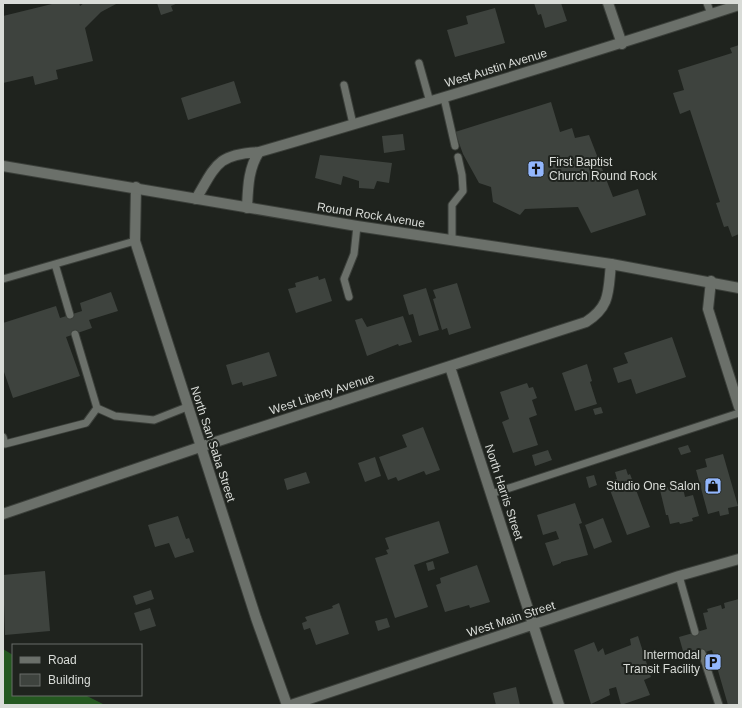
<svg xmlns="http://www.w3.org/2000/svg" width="742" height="708" font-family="Arial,sans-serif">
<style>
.green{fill:#245820}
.building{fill:#3e433e}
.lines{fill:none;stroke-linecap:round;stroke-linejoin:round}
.lane-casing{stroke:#3b3f3a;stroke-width:9}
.street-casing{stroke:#3b3f3a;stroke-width:12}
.secondary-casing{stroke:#3b3f3a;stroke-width:12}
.lane{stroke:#6b706a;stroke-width:7}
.street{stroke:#6b706a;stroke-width:10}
.secondary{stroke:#6b706a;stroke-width:10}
.labels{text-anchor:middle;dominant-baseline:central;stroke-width:4;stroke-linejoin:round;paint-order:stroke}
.street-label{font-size:12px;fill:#d9dcd8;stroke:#1f231e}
.poi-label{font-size:12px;fill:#d9dcd8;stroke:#1f231e;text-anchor:end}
</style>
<rect width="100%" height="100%" fill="#1f231e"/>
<path class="green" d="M3,649L13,655V695H85L105,705H3Z"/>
<path class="building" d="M56,3H79L80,6L84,3H118L101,12L85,28L93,61L56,70L58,79L35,85L33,76L3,83V16Z
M157,3H178L171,6L173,11L161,15Z
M534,3H561L567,21L545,28L541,14L538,15Z
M495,8L505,43L455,57L447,30L468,24L466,16Z
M739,45V234L732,237L728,226L724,227L716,203L720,202L690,110L680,114L673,93L684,90L678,70L732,53L730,48Z
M234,81L241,103L188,120L181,98Z
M551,102L560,132L572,128L575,138L589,135L613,197L638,189L646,215L591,233L578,207L525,209L520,215L493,202L491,187L479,183L463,154L455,132Z
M403,134L405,150L384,153L382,136Z
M320,155L392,163L389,183L377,181L374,189L359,188V181L343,176L341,185L315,178Z
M318,276L319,280L325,278L332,301L296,313L288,289L296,287L295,283Z
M457,283L471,328L449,335L447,328L442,330L433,299L436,298L433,290Z
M426,288L439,330L419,336L413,314L409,315L403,295Z
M111,292L118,311L89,320L92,328L66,337L80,376L13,398L3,369V323L56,306L60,318L82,311L80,303Z
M403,316L412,342L399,346L398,344L367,356L355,320L362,318L367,327Z
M672,337L686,377L636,394L631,379L618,383L613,368L628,363L624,353Z
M269,352L277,376L243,386L242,382L232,385L226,365Z
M587,364L592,381L590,382L597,404L575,411L562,373Z
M527,383L529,388L533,387L537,398L532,400L537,415L529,418L538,445L513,453L502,422L509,419L500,392Z
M601,407L603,413L595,415L593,409Z
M423,427L440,470L426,475L424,471L398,481L396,477L388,480L379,457L407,447L402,435Z
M688,445L691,452L681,455L678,448Z
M548,450L552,460L535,466L532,455Z
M723,454L738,506L728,508L729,514L720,516L719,511L708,514L696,470L707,467L705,459Z
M375,457L381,476L365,482L358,463Z
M626,469L628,475L630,474L650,527L627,535L607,482L617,479L615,472Z
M306,472L310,483L287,490L284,479Z
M594,475L597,485L589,488L586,477Z
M671,486L672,491L683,488L685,497L693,495L699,516L692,518L693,521L680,524L679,522L670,524L668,515H666L660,490Z
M575,503L582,523L579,524L588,555L561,562V563L553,566L545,543L559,539L556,531L543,535L537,515Z
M178,516L186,539L189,538L194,552L175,558L169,543L155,547L148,525Z
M603,518L612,542L594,549L585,525Z
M439,521L449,553L414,565L428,607L395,618L375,558L388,554L386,550L389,549L385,538Z
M433,561L435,569L428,571L426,563Z
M477,565L490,602L470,608L469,605L445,612L436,585L441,583L440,578Z
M45,571L50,631L5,635L3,575Z
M151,590L154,599L136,605L133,596Z
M739,599V705H728L712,650L685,658L679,637L707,629L703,613L708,612L707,609L721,605L722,609L725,608L724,603Z
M339,603L349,634L316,645L310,628L304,630L303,627L302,623L307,621L305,617L333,608L332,606Z
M150,608L156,626L140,631L134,613Z
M387,618L390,627L378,631L375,621Z
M638,636L651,677L644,680L650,695L621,705L616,687L609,689L610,695L591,704L574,650L594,642L598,652L603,648L605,655L631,645L630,639Z
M516,687L520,705H496L493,693Z"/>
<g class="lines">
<g class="lane-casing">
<path id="lane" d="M707,3L711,14
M419,63L430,102
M344,85L353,124
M444,98L455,146
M452,240V205L463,191L462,175L458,157
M55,264L70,315
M3,279L135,241
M349,297L344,279L354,254L357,226
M75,334L97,408
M3,437L5,444L86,423L97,408L115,416L154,420L187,407
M491,494L739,413
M679,576L695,632
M702,653L719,705"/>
</g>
<g class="street-casing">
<path id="street" d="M608,3L622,44
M136,187L135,241L256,618L287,705
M196,199C216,165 217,154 259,152C420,105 580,57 739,5
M247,208C248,188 248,169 259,152
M711,281L708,309L739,407
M450,367L559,705
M3,514L200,447L586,322C611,306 608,291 611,264
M291,705L679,576L739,559"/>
</g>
<g class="secondary-casing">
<path id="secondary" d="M3,166L357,226L611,264L739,288"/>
</g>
<use href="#lane" class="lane"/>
<use href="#street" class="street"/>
<use href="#secondary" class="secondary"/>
</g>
<defs>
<g id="church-square" transform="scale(0.9)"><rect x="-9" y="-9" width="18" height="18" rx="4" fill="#93b7fd" stroke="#1f231e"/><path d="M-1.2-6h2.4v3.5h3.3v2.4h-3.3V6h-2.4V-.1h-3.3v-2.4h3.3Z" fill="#111"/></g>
<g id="shop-square" transform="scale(0.9)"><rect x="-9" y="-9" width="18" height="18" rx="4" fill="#93b7fd" stroke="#1f231e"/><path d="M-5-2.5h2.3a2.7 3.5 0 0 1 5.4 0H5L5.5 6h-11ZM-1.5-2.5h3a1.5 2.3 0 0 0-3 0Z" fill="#111"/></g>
<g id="parking-square" transform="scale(0.9)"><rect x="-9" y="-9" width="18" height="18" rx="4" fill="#93b7fd" stroke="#1f231e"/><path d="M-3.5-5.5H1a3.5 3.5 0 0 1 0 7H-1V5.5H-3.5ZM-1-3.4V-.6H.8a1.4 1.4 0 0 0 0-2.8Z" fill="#111"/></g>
</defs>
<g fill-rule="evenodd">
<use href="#church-square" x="536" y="169"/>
<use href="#shop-square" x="713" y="486"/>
<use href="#parking-square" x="713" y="662"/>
</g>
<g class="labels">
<g class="street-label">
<text transform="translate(496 68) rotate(-17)">West Austin Avenue</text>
<text transform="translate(371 215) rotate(9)">Round Rock Avenue</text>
<text transform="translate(322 394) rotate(-18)">West Liberty Avenue</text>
<text transform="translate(213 444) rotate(72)">North San Saba Street</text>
<text transform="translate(504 492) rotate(72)">North Harris Street</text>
<text transform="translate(511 619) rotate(-18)">West Main Street</text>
</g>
<g class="poi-label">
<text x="549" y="162" text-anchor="start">First Baptist<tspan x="549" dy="14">Church Round Rock</tspan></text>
<text x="700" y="486">Studio One Salon</text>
<text x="700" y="655">Intermodal<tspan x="700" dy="14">Transit Facility</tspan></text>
</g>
</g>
<rect width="742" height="708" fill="none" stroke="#d9dcd8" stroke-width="8"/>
<rect x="12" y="644" width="130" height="52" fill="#1f231e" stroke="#696d68"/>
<rect x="20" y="657" width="20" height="6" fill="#6b706a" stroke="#696d68"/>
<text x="48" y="664" font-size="12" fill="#d9dcd8">Road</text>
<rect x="20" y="674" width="20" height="12" fill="#3e433e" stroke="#696d68"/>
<text x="48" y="684" font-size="12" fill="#d9dcd8">Building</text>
</svg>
